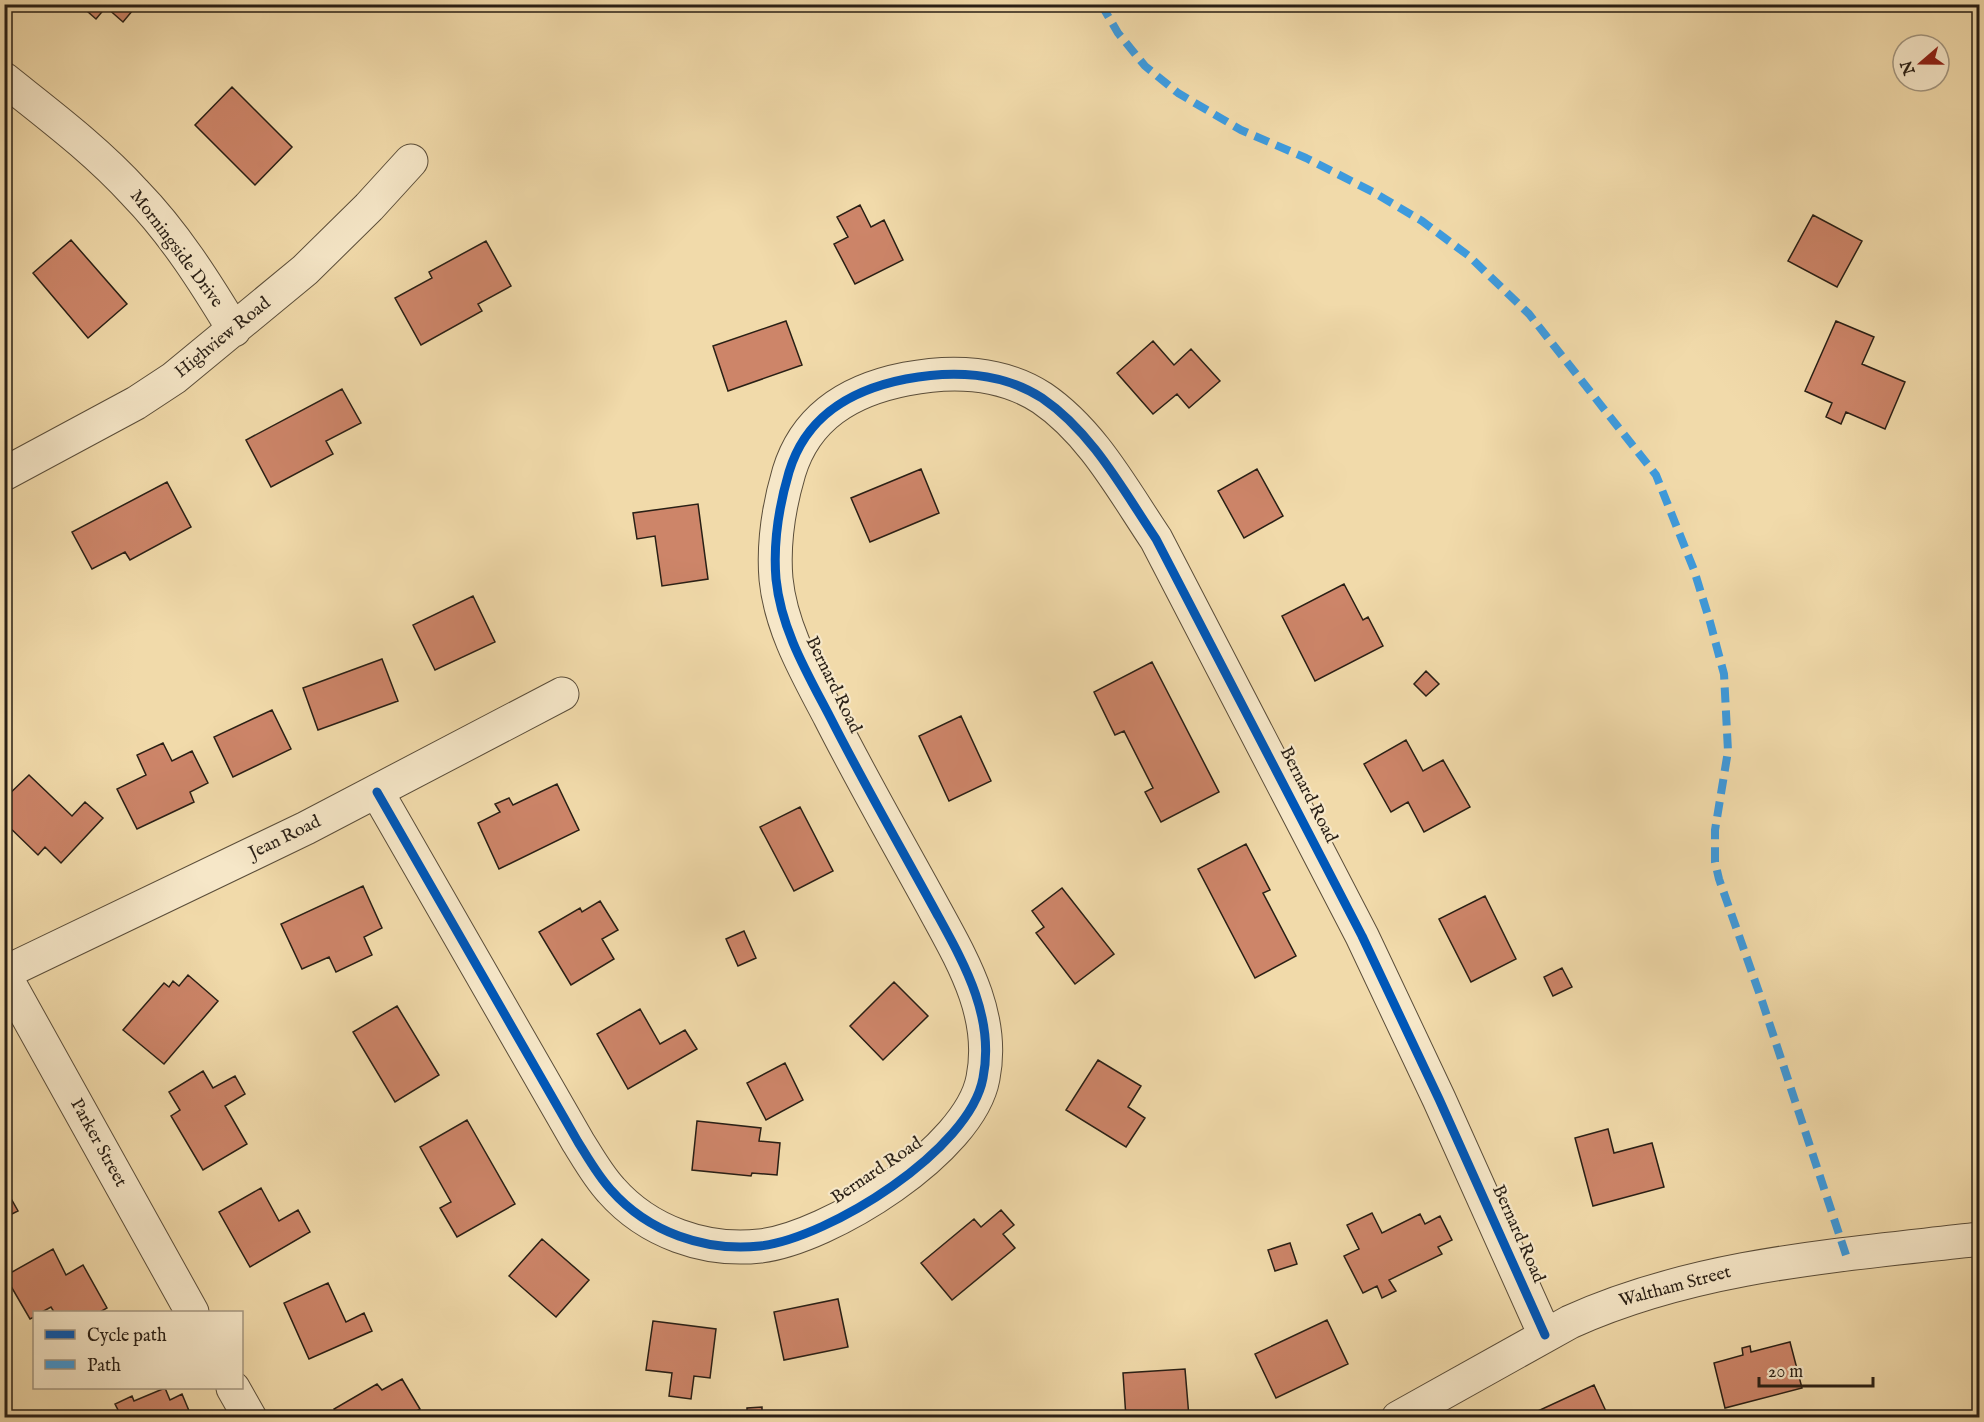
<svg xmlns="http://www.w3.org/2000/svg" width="1984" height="1422" font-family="'IM FELL English',serif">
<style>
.building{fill:#cd8569;stroke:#291f15;stroke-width:1.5}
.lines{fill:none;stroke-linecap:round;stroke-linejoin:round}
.minor-casing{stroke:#5b4e3a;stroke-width:35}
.minor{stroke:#f6e7c8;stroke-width:33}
.quiet{stroke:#3d9bdf;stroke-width:8;stroke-dasharray:15 8;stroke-linecap:butt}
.cycleway-casing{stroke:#f6e7c8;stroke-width:13}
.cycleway{stroke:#0057b8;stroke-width:9}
.labels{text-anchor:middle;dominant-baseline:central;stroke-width:4.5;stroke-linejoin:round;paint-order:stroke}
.street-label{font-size:18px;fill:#291f15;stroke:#f6e7c8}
</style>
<rect width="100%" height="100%" fill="#f1daaa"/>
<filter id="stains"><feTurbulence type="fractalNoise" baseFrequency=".00333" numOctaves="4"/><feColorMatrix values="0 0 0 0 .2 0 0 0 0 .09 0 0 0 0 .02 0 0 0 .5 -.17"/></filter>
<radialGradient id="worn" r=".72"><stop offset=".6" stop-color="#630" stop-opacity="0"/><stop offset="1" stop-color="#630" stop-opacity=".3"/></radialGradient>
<path class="building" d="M79,4H138L123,22L106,7L96,19Z
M232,87L292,147L255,185L195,125Z
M860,205L871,227L884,220L903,260L855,284L834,244L848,237L837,217Z
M1813,215L1862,241L1837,287L1788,261Z
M71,240L127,304L88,338L33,273Z
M486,241L511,286L478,304L482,311L421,345L395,298L432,278L429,272Z
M786,321L802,365L728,391L713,346Z
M1836,321L1874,337L1862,364L1905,382L1885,429L1846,412L1841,424L1826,417L1832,403L1805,391Z
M1153,341L1174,365L1191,349L1220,381L1189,408L1177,394L1153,414L1117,373Z
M342,389L361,423L326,441L333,454L271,487L246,440Z
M921,469L939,513L870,542L851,498Z
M1257,469L1283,516L1244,538L1218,491Z
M167,482L191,527L130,560L125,552L92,569L72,532Z
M698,504L708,579L662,586L655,536L637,539L633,513Z
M1344,584L1363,620L1368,617L1383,646L1315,681L1282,616Z
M473,596L495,642L435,670L413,625Z
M382,659L398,701L318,730L303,688Z
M1152,662L1219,792L1161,822L1145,792L1153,788L1124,731L1115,735L1094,692Z
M1426,671L1439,684L1426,696L1414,684Z
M272,710L291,749L233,777L214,737Z
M961,716L991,781L949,801L919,736Z
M1406,740L1423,771L1443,760L1470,807L1424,832L1408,802L1391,812L1364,764Z
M163,743L172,761L192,751L208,783L190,792L194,802L137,829L117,789L146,775L137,755Z
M29,775L72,816L85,802L103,818L61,863L45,847L38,855L4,822V799Z
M557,784L579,830L499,869L478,823L500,812L495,804L509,798L513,805Z
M800,807L833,871L794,891L760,827Z
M1246,844L1270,890L1263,893L1296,956L1255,978L1198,869Z
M363,886L382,928L364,937L372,955L336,972L329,957L302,969L281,924Z
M1062,888L1114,954L1075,984L1036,933L1044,927L1032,911Z
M1485,896L1516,959L1471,982L1439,919Z
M600,901L618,930L602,939L614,959L571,985L539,932L580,908L582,912Z
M744,931L756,958L738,966L726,939Z
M1562,968L1572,987L1553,996L1544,977Z
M188,975L218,1001L164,1064L123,1030L164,983L169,987L173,981L179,986Z
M894,982L928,1016L883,1060L850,1026Z
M397,1006L439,1075L395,1102L353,1032Z
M640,1009L660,1044L685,1030L697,1049L628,1089L597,1034Z
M1098,1060L1141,1086L1128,1107L1145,1118L1126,1147L1066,1110Z
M785,1063L803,1100L766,1120L747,1083Z
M203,1071L213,1088L235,1076L245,1094L225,1106L247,1144L203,1170L171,1116L180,1110L169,1092Z
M467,1120L515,1204L457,1237L440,1208L451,1202L420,1147Z
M697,1121L761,1128L759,1141L780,1143L777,1175L752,1173L751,1176L692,1170Z
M1608,1129L1614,1153L1652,1143L1664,1187L1593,1206L1575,1138Z
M4,1186L18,1211L4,1218Z
M261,1188L279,1221L298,1210L310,1232L250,1267L219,1212Z
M1001,1210L1014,1225L1003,1234L1015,1248L952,1300L921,1263L974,1219L981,1227Z
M1372,1213L1382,1233L1420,1214L1425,1224L1440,1216L1452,1240L1438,1247L1442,1254L1389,1280L1396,1291L1382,1298L1377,1286L1363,1293L1344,1256L1359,1249L1347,1225Z
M542,1239L589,1280L556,1317L509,1276Z
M1290,1243L1297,1264L1275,1271L1268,1250Z
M53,1249L66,1275L83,1265L107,1308L100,1312H54L51,1307L42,1312H34V1317L30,1319L5,1276Z
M328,1283L346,1322L364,1313L372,1331L309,1359L284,1303Z
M838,1299L848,1347L784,1360L774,1312Z
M1327,1320L1348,1364L1276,1398L1255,1354Z
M653,1321L716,1329L710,1378L694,1376L691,1399L669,1396L672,1373L646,1370Z
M1790,1342L1802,1388L1725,1408L1714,1363L1743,1355L1742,1348L1750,1346L1751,1352Z
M1185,1369L1189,1417L1126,1418L1123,1373Z
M402,1379L420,1409L406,1418H339L334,1409L377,1384L382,1390Z
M1594,1385L1609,1418H1527V1416Z
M165,1388L170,1400L182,1394L192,1418H102L118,1410L115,1404L132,1396L134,1401Z
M762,1407V1418H747V1408Z"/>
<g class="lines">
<g class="minor-casing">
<path id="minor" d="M4,79C49,115 96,150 135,193C174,233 205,282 234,330
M4,474L136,403L174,378L305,270L369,207L411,161
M377,792L578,1142C588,1158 598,1176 611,1190C648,1232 705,1252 760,1246C829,1238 970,1150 983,1078C995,1018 965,965 937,914C901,848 864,784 830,717C807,673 781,629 776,579C773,543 779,506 789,472C806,416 850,390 906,379C952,370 1002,372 1042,398C1092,432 1123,490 1156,539L1362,936L1439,1099L1545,1335
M4,973L306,828L562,694
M4,974L192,1312
M233,1388L250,1418
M1398,1418L1570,1322C1698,1264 1842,1255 1980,1239"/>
</g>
<use href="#minor" class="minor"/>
<path class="quiet" d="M1101,4L1118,33L1145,66L1178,93L1241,130L1306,158L1373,192L1422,221L1469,256L1529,314L1656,475L1694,570L1710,622L1724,674L1728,751L1715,830V862L1719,879L1761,998L1846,1255"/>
<g class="cycleway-casing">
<path id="cycleway" d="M377,792L578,1142C588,1158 598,1176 611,1190C648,1232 705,1252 760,1246C829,1238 970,1150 983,1078C995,1018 965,965 937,914C901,848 864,784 830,717C807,673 781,629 776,579C773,543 779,506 789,472C806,416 850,390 906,379C952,370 1002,372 1042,398C1092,432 1123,490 1156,539L1362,936L1439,1099L1545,1335"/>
</g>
<use href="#cycleway" class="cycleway"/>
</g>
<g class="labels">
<g class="street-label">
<text transform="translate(176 249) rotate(53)">Morningside Drive</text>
<text transform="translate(223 338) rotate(-39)">Highview Road</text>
<text transform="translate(833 685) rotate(64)">Bernard Road</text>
<text transform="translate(1308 795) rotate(63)">Bernard Road</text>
<text transform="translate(285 838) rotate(-26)">Jean Road</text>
<text transform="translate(98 1143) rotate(61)">Parker Street</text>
<text transform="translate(877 1171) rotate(-34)">Bernard Road</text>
<text transform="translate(1518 1234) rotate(66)">Bernard Road</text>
<text transform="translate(1675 1287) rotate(-15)">Waltham Street</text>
</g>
</g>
<rect width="1984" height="1422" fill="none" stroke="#f1daaa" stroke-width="24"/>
<rect x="6" y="6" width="1972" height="1410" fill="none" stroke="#291f15" stroke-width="3"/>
<rect x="12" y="12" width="1960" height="1398" fill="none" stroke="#291f15" stroke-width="1.5"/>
<rect x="33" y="1311" width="210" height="78" fill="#f6e7c8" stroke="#a49780" stroke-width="1.5"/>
<rect x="45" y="1330" width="30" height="9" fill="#0057b8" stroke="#a49780" stroke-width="1.5"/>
<text x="87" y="1341" font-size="18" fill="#291f15">Cycle path</text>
<rect x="45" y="1360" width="30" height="9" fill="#3d9bdf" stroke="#a49780" stroke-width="1.5"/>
<text x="87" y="1371" font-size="18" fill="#291f15">Path</text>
<g transform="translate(1921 63) rotate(250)"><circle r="28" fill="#f6e7c8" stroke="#a49780" stroke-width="1.5"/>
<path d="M0-4.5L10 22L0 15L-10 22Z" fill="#8f2418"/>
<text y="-9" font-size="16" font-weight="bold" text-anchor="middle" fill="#291f15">N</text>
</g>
<path d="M1759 1377v9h114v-9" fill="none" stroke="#291f15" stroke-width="3"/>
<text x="1768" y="1377" font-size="18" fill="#291f15" stroke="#f6e7c8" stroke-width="4.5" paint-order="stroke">20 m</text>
<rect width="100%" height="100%" filter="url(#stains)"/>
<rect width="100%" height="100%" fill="url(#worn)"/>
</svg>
